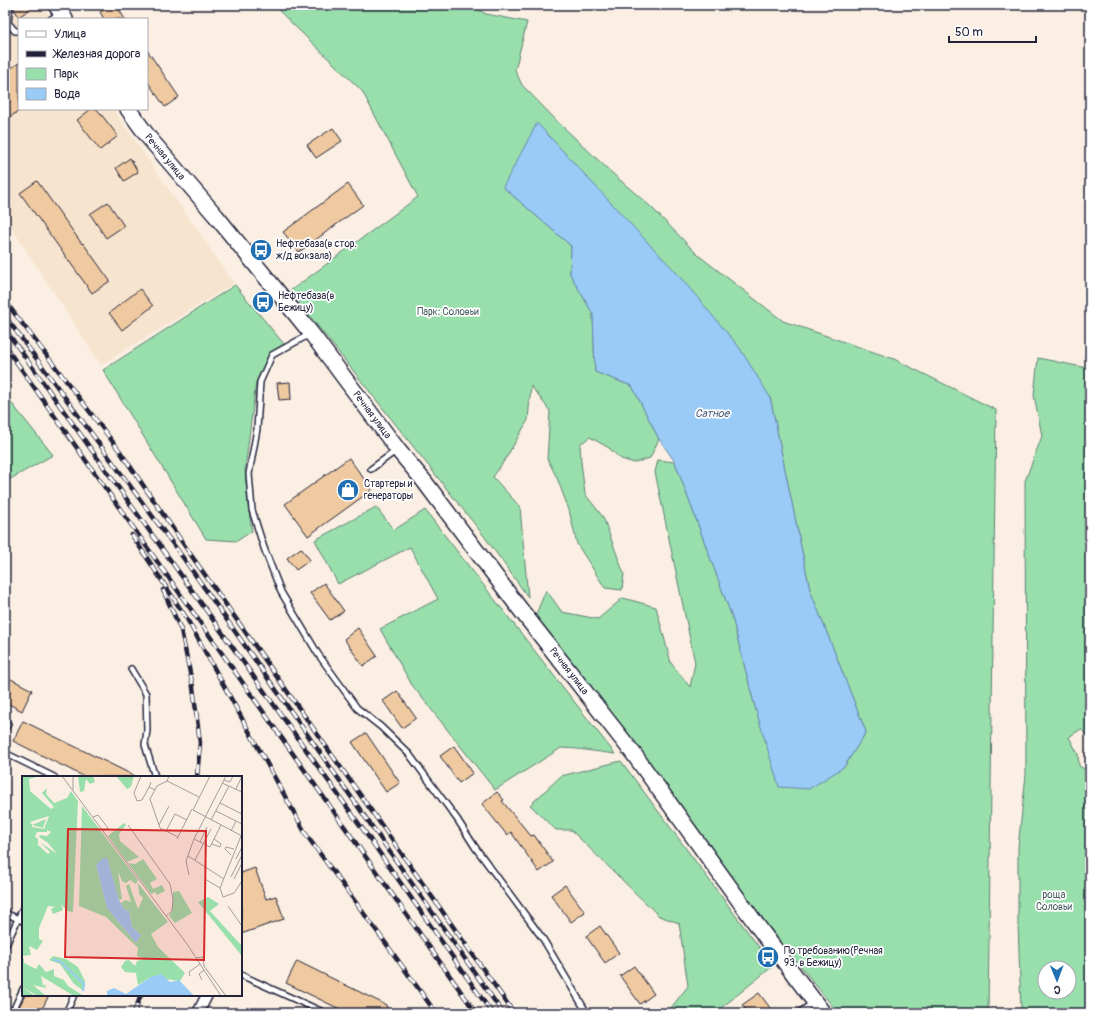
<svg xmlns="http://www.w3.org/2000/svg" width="1095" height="1018" font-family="Pangolin,sans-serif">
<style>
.built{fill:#f7e4ce}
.green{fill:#99dfac;stroke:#5e8074;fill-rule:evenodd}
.water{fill:#99cbf6;stroke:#6987ab}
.building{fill:#efc99f;stroke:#22223b}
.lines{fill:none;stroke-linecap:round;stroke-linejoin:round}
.lane-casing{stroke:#22223b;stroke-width:8}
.street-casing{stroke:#22223b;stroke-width:13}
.primary-casing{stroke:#22223b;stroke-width:18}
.lane{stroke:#fff;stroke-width:5}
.street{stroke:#fff;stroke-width:10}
.primary{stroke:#fff;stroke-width:15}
.rail-casing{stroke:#22223b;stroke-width:4.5}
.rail{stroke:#fff;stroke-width:3;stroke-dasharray:9;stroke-linecap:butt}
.labels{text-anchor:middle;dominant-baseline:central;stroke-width:3.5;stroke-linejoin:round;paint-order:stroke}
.street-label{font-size:10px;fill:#22223b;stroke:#fff}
.poi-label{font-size:10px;fill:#22223b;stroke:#fff;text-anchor:start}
.park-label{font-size:10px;fill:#465b5d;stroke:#fff}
.water-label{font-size:11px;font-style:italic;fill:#4c5d7c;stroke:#fff}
.inset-river{fill:none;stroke:#99cbf6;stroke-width:2}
.inset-road{fill:none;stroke:#a49d9f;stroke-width:1}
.view{fill:#d62828;fill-opacity:0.15;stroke:#d62828;stroke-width:2}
.inset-edge{fill:none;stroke:#22223b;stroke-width:2}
</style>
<rect width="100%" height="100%" fill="#faefe2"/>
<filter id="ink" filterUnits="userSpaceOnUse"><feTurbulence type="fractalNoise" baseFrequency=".025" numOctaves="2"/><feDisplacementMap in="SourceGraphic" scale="8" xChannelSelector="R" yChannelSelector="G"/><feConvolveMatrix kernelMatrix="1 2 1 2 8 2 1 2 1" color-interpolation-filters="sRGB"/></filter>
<g filter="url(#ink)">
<path class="built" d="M5,5H41L51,19H19V109H113L234,283L101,365L5,218Z"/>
<path class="green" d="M273,5H470L486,14L527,22L515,70L522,85L560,124L613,174L651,207L698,255L783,321L894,359L996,410L988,1013H838L770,928L534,619L546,590L562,612L598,619L623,598L656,607L671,663L690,687L695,663L655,472L658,460L675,462L732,617L755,707L764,734L844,767L866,732L810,590L770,397L629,223L503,187L571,246L570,274L593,314L595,372L632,386L659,439L650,458L634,463L621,459L609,448L590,437L580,444L581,462L585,494L603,517L624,574L622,590L605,588L577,544L569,510L557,478L548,460H547L550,411L531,386L528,420L506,458L493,477L520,507L528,597L484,536L290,291L418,197L362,91Z
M235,285L284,344L270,353L256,382L245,469L248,506L252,531L237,541L206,539L103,370Z
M1038,358L1087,368L1090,375V740L1081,729L1069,737L1078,754L1079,766L1086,770L1090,771V1013H1022L1021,1011L1018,922V847L1026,775L1025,481L1042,436L1034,395ZM1045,968H1069V992H1045Z
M5,395L53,455L5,482Z
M376,507L394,530L425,510L615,754L578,749L561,748L495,790L412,685L380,629L438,599L410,547L338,584L315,540Z
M621,761L773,966L715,1013H667L688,986L679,923L659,916L571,830H556L530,805L561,776Z"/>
<path class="water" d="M537,123L637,231L675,271L739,347L770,397L810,590L866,732L844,767L809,789L779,787L755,707L732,617L675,462L659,439L632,386L595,372L593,314L570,274L571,246L503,187Z"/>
<path class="building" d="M14,5H35L19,17L14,9Z
M111,5H116L125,19H104L100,12Z
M147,50L179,97L165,107L147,81Z
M19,63V111L5,120V72Z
M91,109H97L118,136L100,150L77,120Z
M333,128L342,141L316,158L307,145Z
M130,158L138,172L124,181L116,168Z
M37,181L82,244L83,243L110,281L92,293L20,193Z
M348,184L363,205L299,252L283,232Z
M108,202L124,226L106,238L90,214Z
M140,289L153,306L122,330L109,313Z
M290,382L291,399L279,400L277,383Z
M349,458L372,490L308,536L285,504Z
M301,548L310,560L296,570L287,558Z
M324,583L344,611L330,620L310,593Z
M358,628L377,656L363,666L344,639Z
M5,676L32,690L22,711L5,702Z
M397,691L416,718L402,728L383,701Z
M23,721L137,777H85L13,741Z
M366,733L400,783L386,792L352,742Z
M454,746L473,773L459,783L440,756Z
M497,792L504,800L502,801L531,836L534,835L553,862L539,872L511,832L507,835L482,804Z
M255,868L266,899L276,896L284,919L241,934V873Z
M565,885L585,912L571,922L551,895Z
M600,926L619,953L605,963L586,936Z
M297,961L386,1005L389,1013H348L286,983Z
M634,966L654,994L640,1004L620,976Z
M759,993L774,1013H749L742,1005Z
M25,995H49L40,1013H16Z"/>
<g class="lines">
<g class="lane-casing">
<path id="lane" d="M10,5L8,23L15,31H19
M51,19L60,13
M310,334L272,355L260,382L257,429L249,474L252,510L264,548L281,592L318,654L357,708L381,727L409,754L457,819L475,847L543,939L587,1013
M371,469L397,450
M131,669L146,694L147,730L145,745L155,777
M5,722L8,724L5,730
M5,753L54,777
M5,913L23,921
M5,947L23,908
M241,975L325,1013
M12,1013L23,989
M66,1013L74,995
M799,1013L814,1002"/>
</g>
<g class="street-casing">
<path id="street" d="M198,1013L207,995"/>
</g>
<g class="primary-casing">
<path id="primary" d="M56,5L65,19
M128,109L149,138L216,216L311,333L398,450L424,481L520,609L633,753L762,932L823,1013"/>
</g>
<use href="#lane" class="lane"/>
<use href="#street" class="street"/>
<use href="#primary" class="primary"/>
<g class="rail-casing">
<path id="rail" d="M5,301L119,450L191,555L514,1013
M5,316L184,559L503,1013
M5,329L367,835L492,1013
M5,346L476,1013
M132,535L187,619L307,836L387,945L436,1013
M163,590L181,630L193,687L200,743L197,777
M134,1013L141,995"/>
</g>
<use href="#rail" class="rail"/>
</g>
</g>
<defs>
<g id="bus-disc" transform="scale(1.15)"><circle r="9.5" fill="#1f6fb2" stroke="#fff"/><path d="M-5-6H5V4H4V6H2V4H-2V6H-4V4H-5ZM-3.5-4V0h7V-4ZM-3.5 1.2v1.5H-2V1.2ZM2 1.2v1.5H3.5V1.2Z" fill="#fff"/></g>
<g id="shop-disc" transform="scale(1.15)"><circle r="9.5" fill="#1f6fb2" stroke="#fff"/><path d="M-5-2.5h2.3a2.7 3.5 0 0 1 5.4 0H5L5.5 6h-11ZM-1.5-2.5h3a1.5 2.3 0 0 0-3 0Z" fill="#fff"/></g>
</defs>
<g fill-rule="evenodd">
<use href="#bus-disc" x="261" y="250"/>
<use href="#bus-disc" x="263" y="302"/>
<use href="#shop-disc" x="348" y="490"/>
<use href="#bus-disc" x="768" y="957"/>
</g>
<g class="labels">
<g class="street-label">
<text transform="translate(165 157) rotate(50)">Речная улица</text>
<text transform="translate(372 415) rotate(53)">Речная улица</text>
<text transform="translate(569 671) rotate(52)">Речная улица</text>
</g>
<g class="poi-label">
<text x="276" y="244">Нефтебаза(в стор.<tspan x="276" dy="12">ж/д вокзала)</tspan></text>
<text x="278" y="296">Нефтебаза(в<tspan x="278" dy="12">Бежицу)</tspan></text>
<text x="364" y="484">Стартеры и<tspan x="364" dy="12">генераторы</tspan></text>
<text x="784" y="951">По требованию(Речная<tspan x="784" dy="12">93, в Бежицу)</tspan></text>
</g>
<g class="park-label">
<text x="448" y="312">Парк: Соловьи</text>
<text x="1054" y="895">роща<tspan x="1054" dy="12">Соловьи</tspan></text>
</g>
<g class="water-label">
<text x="712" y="413">Сатное</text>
</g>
</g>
<g transform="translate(22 776)">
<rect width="220" height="220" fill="#faefe2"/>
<path d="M0,0H18L7,3L8,15L29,33L32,31L20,17L25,12L24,18L32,27L45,22L49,15L56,25L51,136L45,135L39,128L41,134L31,138L29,133L33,131L26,130L17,152V163L21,165L15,174L7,170L9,179L0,180ZM27,40L22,53L10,51V49L21,52L24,43L10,49L8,46ZM25,54L29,56L25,60L18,59L17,61L26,67L35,78L18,66L28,76L26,78L16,69V63L13,61L15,56H25ZM56,0H71L73,6L68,8L64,3L62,15L58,16ZM94,0H112L109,11L105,13ZM60,30L116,104L114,108L108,104L104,107L100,105L96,96L100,123L97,124L85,83L74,89L85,132L114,167L119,159L110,151L107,135L103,134L99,127L103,124L109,126L104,110L107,108L116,133L121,122L117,118L116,107L146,146L129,158L136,171L163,197L158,205L129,201L116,209L114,197L103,196L99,191L103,185L107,184L113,190L115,185L123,183L115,180L116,172L84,141L57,130ZM102,47L104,49L97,58L98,65L117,81L105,86L86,60ZM121,83L135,103L128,107L131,113L140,109L143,115L135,119L133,116L129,118L106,87L113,88ZM157,115L170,137L153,147L147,140L150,135L151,116ZM186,121L197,128L188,135L220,170V180L176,126ZM31,180L44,183L56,191L63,205L62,215L52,208L38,188L27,184ZM2,182V187L14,193L17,188L24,196L32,193V200L42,204L46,210L62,220H52L19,200L21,210L23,208L24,212L11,209L24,220H16L0,211L13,220H0V184Z" fill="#99dfac" fill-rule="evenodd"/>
<path d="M81,82H85L97,124L103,134L107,135L110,151L119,159L114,167L85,132L74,89ZM139,198L148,206L157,204L172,220H85V215L92,212L104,218L129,201Z" fill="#99cbf6"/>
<path class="inset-river" d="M31,183L39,186L62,208L61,215"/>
<path class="inset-road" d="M40,0L165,168L199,220M51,0V14M119,0L112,17L115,25L120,24L127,11M147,0L145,5L135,10L128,23L138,52L156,61M188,0L171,34L220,60M202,4L208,6L211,0M145,5L177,21M129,6L127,11L133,14M200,7L220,16M214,13L220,0M198,27L220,38M194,35L214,45M71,41L76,39L86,52L81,55M189,44L207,10M106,49L148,108L151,123L150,135L144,140M137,49L147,30M144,55L153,38L165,44M209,55L214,45L220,48M155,63L170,33M172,63L188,71L199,49M178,66L185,51M190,68L198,71L199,68L192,63M209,79L203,73L204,71L212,73M166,80L202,103M214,83L220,71M173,84L189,53M167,99L164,85L172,63L204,0M209,101L220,79M183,103L198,112L219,60M212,103L220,87M198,112L201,121L212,117L220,105M206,130L220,150M174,182L181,181L182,190L204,220M168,200L167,196L178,188M180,204L177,198L182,194"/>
<path class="view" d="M46,53L184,55L182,184L43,181Z"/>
<rect width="220" height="220" class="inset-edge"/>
</g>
<rect width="1095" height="1018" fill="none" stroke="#fff" stroke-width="20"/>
<rect x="10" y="10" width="1075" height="998" fill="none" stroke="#22223b" stroke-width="1.5" filter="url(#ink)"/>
<rect x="18" y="18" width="130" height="92" fill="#ffffff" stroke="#a7a7b1"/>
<rect x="26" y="31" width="20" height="6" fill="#ffffff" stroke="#a7a7b1"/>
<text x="54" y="38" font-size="12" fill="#22223b">Улица</text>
<rect x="26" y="51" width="20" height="6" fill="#22223b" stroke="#a7a7b1"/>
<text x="54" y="58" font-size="12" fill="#22223b">Железная дорога</text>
<rect x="26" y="68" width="20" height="12" fill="#99dfac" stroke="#a7a7b1"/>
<text x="54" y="78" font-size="12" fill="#22223b">Парк</text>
<rect x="26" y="88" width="20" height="12" fill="#99cbf6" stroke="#a7a7b1"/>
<text x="54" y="98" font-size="12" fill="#22223b">Вода</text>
<g transform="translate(1057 980) rotate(179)"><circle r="19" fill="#ffffff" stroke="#a7a7b1"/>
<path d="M0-3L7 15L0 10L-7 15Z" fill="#1f6fb2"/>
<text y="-6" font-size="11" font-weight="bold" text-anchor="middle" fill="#22223b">С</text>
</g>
<path d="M949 36v6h87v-6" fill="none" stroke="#22223b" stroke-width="2"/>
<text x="955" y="36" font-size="12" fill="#22223b" stroke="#ffffff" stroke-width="3" paint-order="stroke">50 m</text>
</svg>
